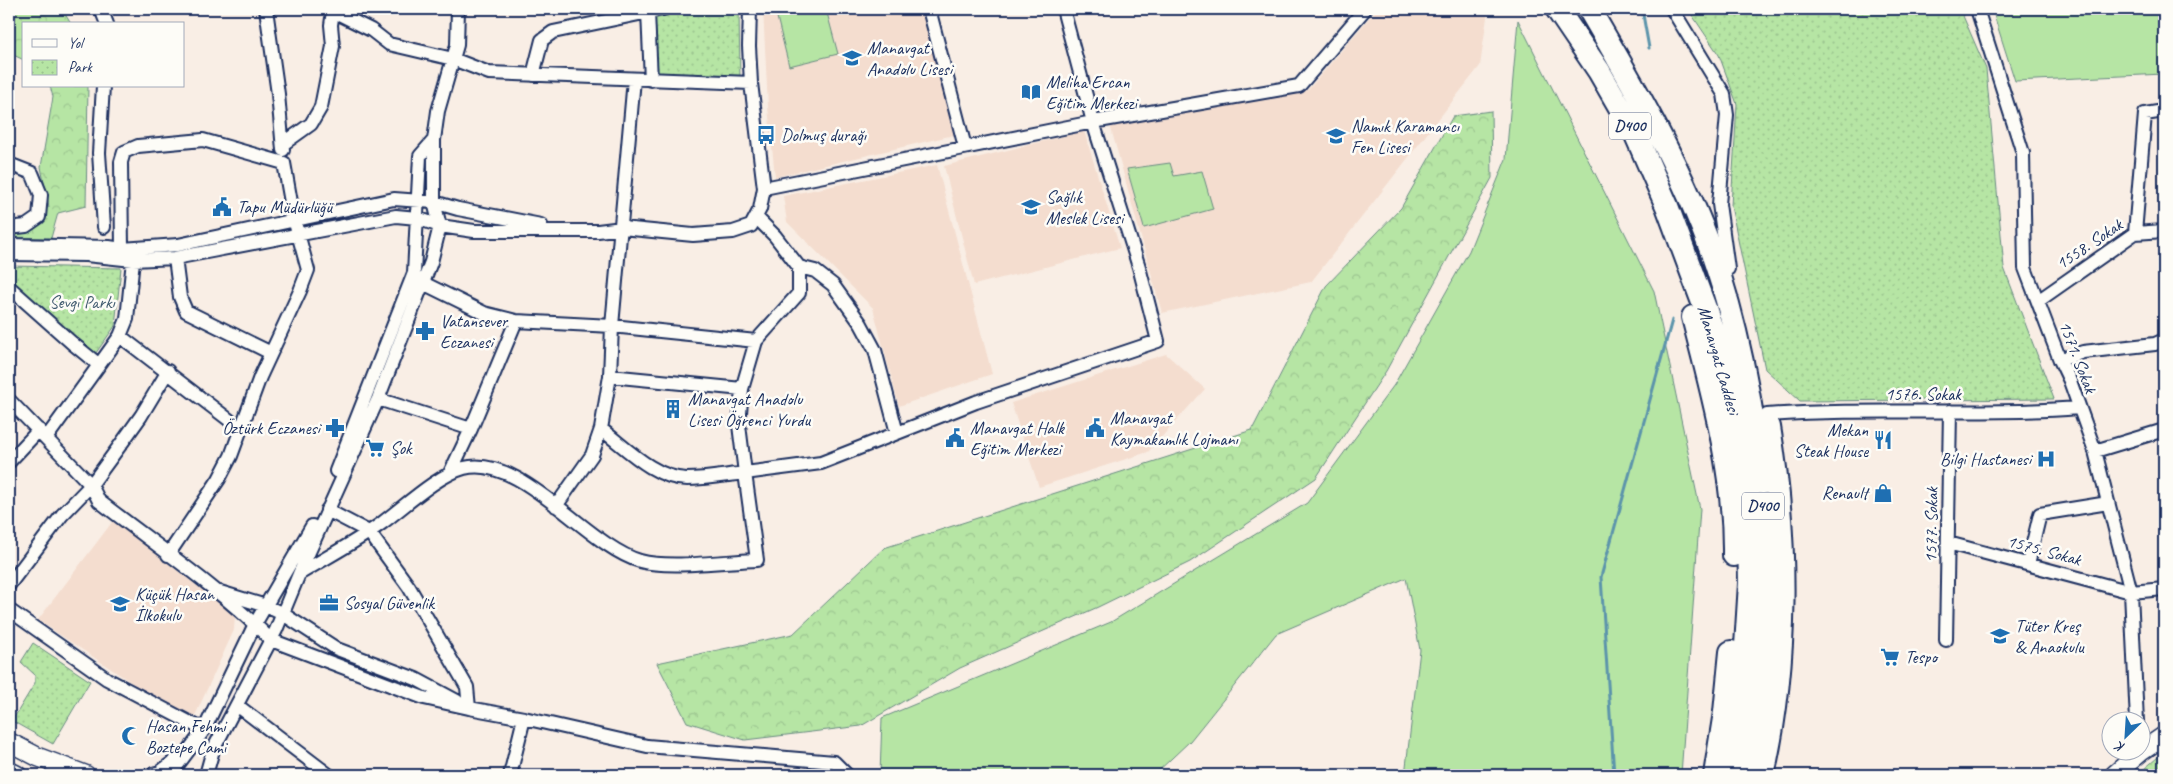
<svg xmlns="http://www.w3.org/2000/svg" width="2173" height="784" font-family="Caveat,sans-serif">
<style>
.built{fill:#f4ddcf}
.green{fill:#b6e5a4;stroke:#688a81}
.forest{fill:url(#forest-crowns);stroke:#688a81}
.park{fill:url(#park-dots);stroke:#688a81}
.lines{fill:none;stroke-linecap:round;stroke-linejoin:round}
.stream{stroke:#5b94ab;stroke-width:3}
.street-casing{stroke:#1b2f5e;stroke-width:16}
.secondary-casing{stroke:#1b2f5e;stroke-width:21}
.highway-casing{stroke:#1b2f5e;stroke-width:26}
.street{stroke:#fdfcf7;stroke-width:12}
.secondary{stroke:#fdfcf7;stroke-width:18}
.highway{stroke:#fdfcf7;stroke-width:22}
.labels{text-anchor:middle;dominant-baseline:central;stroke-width:5;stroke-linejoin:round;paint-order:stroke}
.shield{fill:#fdfcf7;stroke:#5f6c8c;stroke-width:1}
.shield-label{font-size:16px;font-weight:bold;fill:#1b2f5e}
.poi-label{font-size:18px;fill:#1b2f5e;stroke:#fdfcf7;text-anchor:start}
.street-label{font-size:18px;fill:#1b2f5e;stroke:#fdfcf7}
.park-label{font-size:18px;fill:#425c70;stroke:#fdfcf7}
</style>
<defs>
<pattern id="forest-crowns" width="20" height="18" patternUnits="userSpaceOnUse" patternTransform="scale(1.25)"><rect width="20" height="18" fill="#b6e5a4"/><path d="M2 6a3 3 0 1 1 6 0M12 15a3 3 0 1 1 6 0" fill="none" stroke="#9cc590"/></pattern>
<pattern id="park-dots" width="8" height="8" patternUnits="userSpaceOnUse" patternTransform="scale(1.25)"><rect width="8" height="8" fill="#b6e5a4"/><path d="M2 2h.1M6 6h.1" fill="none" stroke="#9cc590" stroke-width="1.8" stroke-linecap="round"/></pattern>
</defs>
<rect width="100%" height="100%" fill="#f9eee5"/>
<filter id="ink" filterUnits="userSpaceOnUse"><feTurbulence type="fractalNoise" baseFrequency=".02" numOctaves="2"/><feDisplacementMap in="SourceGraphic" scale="10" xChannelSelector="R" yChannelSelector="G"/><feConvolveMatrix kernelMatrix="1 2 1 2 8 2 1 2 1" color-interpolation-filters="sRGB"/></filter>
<g filter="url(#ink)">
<path class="built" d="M763,9H924L958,134L775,177L768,107Z
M1377,9H1486L1488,10L1480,66L1311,282L1162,313L1110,125L1308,90Z
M1084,131L1120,248L974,285L944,166Z
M937,165L992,374L899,406L873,308L787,222L783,196Z
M1166,354L1205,389L1148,452L1039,487L1011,403Z
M113,521L235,615L234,630L194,718L141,689L38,620Z"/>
<path class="green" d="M775,9H826L838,54L789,66Z
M1992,9H2164V74L2015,81Z
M1518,20L1654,291L1700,509L1681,775H1405L1420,650L1406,578L1276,634L1190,741L1154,775H880L882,718L1111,622L1307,503L1394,385L1469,251L1506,159Z
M1170,163L1174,176L1202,171L1213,209L1144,228L1127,169Z"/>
<path class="forest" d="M9,9H62L71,24H24V60L9,53Z
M50,86H88L86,206L58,213L51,238L9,237V228L49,207L41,167L53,97Z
M1491,111L1492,178L1386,371L1316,478L1190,562L1098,607L960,668L861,726L745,740L687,722L657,663L793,634L884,548L1252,430L1326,286L1401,208L1453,116Z"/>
<path class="park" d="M686,9H739L740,78L656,73L652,17Z
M1688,9H1960L1986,69L2004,268L2054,399L1800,401L1765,369L1731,206L1737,104L1719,55Z
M9,266L121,268L115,326L93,357L9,282Z
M33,643L90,681L53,744L12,721L35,683V675L21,662Z
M2164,752V775H2137Z"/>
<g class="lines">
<path class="stream" d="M1642,9L1649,48
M1614,775L1601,577L1672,320"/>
<g class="street-casing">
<path id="street" d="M101,9L107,24
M266,9L278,94L283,150
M929,9L965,147
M1672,9L1724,94L1727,115L1719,204L1728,269
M1977,9L2023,153L2025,268L2060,360L2070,381L2095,451L2131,592L2137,722
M648,12L651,80
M533,75L542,40L553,32L663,9
M103,86L99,153L104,227
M283,144L311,124L321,107L333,46L331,25L333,11L371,30L389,44L453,59L489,73L751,83
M9,164L32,173L41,195L39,217L26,226L9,228
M764,188L1093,122L1063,9
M2135,233L2145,114L2164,111
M9,245L109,247L122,249L178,245L394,199L434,202L458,209L541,225
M122,249L121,162L124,152L138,146L203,140L284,163L294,219L308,270L300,291L260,377L231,456L219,479L168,555
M9,254L86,255L133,260L175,258L396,216L417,218L440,226L474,231H598L622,228L693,235L733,232L751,226L760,209L764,188L751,83L749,46L750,9
M175,258L180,297L186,311L271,353
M799,267L815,271L833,285L861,324L875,350L897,433
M421,282L484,313L516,321L612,326L756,341
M9,287L72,343L99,365
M2038,301L2135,233L2164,231
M120,336L241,429
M2060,360L2083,352L2155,344L2164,340
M610,376L742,389
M378,399L471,429
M9,400L91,485L99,501C157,546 219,588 271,640L424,698L469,708L524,718L647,746L834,762L847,775
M1767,415C1871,407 1975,416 2079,408
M601,429C625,447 655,479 687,479C706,479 726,475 745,473L739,425L742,389L756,341L799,293V267L775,236L756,217
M47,437L120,336L127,319L133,260
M2095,451L2164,430
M9,462L39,430
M336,471L414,273L420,156L434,140
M450,473L471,429L516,321
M556,506L592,455L601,429L610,376L612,326L634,79
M327,510L369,532L409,587L467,687L469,708
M1948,543L2131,592L2164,589
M2028,564L2040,514L2108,503
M299,574C327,557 356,542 382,523C405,506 438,475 464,468C521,453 587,546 640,561C669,569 726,561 757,560L745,473L821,463L976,402L1158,341L1139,267L1093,122L1299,86L1365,9
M9,585L62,515L91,485L121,444L141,416L168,371
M220,592L266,606L283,614L337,649L416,679L457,701
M9,610L107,679L204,730
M1946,640L1950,411
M238,706L329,775
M150,775L160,772L176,760
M170,775L204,730L255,624L312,526
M206,775L213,750L276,630L299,574L378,399L431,262L440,226L434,202V140L438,111L457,45L458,9
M510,775L524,718"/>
</g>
<g class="secondary-casing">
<path id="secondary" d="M9,742L38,757L86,775
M9,771L17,775
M2114,775L2142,751L2164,736"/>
</g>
<g class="highway-casing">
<path id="highway" d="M1557,9L1599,71L1636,135L1667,206L1705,308L1732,390L1748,494L1750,583L1742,709L1731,775
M1589,9C1633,84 1677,160 1708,242C1737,319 1751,402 1762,483
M1693,317C1713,395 1735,474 1734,555
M1715,775L1725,712L1731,652
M1748,775L1758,715L1766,585L1764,524
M1763,775C1788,662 1788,541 1769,427"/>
</g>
<use href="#street" class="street"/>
<use href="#secondary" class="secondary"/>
<use href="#highway" class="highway"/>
</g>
</g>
<defs>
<g id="school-bare" transform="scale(1.5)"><path d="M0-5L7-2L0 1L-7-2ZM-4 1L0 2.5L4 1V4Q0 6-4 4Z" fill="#1f6fb2" stroke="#fdfcf7" stroke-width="2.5" paint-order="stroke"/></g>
<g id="library-bare" transform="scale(1.5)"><path d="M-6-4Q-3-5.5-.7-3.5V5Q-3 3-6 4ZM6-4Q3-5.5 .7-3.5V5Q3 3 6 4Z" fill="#1f6fb2" stroke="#fdfcf7" stroke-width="2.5" paint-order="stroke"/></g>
<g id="bus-bare" transform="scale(1.5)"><path d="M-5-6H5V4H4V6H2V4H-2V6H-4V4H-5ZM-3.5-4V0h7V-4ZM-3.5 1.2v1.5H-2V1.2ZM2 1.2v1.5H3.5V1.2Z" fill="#1f6fb2" stroke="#fdfcf7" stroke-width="2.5" paint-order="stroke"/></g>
<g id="civic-bare" transform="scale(1.5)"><path d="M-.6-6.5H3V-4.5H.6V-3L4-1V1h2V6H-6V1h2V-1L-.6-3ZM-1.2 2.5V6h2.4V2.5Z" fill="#1f6fb2" stroke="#fdfcf7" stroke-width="2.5" paint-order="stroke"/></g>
<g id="pharmacy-bare" transform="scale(1.5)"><path d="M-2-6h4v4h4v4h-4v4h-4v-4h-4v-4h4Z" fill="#1f6fb2" stroke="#fdfcf7" stroke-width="2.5" paint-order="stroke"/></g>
<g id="building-bare" transform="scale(1.5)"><path d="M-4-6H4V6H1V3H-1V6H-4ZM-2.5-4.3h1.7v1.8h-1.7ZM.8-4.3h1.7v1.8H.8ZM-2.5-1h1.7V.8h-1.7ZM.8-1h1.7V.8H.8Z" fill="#1f6fb2" stroke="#fdfcf7" stroke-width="2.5" paint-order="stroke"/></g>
<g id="restaurant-bare" transform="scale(1.5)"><path d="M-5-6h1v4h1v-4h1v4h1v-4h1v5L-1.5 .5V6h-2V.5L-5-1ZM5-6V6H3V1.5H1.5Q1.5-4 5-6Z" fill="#1f6fb2" stroke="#fdfcf7" stroke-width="2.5" paint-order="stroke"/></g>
<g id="supermarket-bare" transform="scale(1.5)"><path d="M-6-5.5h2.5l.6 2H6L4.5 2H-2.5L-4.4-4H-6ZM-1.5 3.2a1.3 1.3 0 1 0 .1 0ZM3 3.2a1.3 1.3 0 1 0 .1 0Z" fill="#1f6fb2" stroke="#fdfcf7" stroke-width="2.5" paint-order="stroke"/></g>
<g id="hospital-bare" transform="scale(1.5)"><path d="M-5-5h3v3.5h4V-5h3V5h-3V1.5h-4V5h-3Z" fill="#1f6fb2" stroke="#fdfcf7" stroke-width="2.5" paint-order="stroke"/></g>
<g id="shop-bare" transform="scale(1.5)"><path d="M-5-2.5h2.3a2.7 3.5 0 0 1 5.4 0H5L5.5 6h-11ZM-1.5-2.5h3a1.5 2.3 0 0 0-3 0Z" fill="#1f6fb2" stroke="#fdfcf7" stroke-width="2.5" paint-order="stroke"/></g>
<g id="office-bare" transform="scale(1.5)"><path d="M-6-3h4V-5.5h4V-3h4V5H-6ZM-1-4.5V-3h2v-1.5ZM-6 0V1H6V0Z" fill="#1f6fb2" stroke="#fdfcf7" stroke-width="2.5" paint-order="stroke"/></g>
<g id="mosque-bare" transform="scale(1.5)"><path d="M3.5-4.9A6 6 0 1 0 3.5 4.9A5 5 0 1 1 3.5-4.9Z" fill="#1f6fb2" stroke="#fdfcf7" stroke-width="2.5" paint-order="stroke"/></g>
</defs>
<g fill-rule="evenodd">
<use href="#school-bare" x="852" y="58"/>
<use href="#library-bare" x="1031" y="92"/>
<use href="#bus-bare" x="766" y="135"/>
<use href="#school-bare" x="1336" y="136"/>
<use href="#civic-bare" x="222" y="207"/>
<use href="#school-bare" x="1031" y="207"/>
<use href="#pharmacy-bare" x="425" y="331"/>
<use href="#building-bare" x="673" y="409"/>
<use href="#pharmacy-bare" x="335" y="428"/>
<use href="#civic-bare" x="1095" y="428"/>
<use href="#civic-bare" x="955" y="438"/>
<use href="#restaurant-bare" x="1883" y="440"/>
<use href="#supermarket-bare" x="375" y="448"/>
<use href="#hospital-bare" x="2046" y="459"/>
<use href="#shop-bare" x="1883" y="493"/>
<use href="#office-bare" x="329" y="603"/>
<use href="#school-bare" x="120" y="604"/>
<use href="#school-bare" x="2000" y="636"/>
<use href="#supermarket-bare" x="1890" y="657"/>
<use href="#mosque-bare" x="131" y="736"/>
</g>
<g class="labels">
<g class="shield">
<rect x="1609" y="112.5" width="42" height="27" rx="4"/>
<rect x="1742" y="492.5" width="42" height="27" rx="4"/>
</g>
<g class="shield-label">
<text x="1630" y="126">D400</text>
<text x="1763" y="506">D400</text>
</g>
<g class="poi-label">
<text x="867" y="48">Manavgat<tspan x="867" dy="21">Anadolu Lisesi</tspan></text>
<text x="1046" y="82">Meliha Ercan<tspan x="1046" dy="21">Eğitim Merkezi</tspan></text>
<text x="1351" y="126">Namık Karamancı<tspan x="1351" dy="21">Fen Lisesi</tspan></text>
<text x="781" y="135">Dolmuş durağı</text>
<text x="1046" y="197">Sağlık<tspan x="1046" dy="21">Meslek Lisesi</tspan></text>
<text x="237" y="207">Tapu Müdürlüğü</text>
<text x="440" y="321">Vatansever<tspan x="440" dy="21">Eczanesi</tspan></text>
<text x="688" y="399">Manavgat Anadolu<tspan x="688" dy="21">Lisesi Öğrenci Yurdu</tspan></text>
<text x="1110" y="418">Manavgat<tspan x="1110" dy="21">Kaymakamlık Lojmanı</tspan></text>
<text x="320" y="428" text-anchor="end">Öztürk Eczanesi</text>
<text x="970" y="428">Manavgat Halk<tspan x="970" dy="21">Eğitim Merkezi</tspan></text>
<text x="1868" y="430" text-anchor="end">Mekan<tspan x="1868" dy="21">Steak House</tspan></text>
<text x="390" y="448">Şok</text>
<text x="2031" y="459" text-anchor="end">Bilgi Hastanesi</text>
<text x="1868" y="493" text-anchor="end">Renault</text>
<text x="135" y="594">Küçük Hasan<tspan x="135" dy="21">İlkokulu</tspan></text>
<text x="344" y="603">Sosyal Güvenlik</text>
<text x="2015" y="626">Tüter Kreş<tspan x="2015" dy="21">&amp; Anaokulu</tspan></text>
<text x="1905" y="657">Tespo</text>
<text x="146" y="726">Hasan Fehmi<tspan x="146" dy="21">Boztepe Cami</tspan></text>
</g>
<g class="street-label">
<text transform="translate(2089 244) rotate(-34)">1558. Sokak</text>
<text transform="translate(2078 357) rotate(69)">1571. Sokak</text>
<text transform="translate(1719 360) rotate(74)">Manavgat Caddesi</text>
<text x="1923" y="394">1576. Sokak</text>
<text transform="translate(1931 525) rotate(-89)">1577. Sokak</text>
<text transform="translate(2044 550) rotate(15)">1575. Sokak</text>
</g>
<g class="park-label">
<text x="82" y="302">Sevgi Parkı</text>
</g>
</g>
<rect width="2173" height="784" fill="none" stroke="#fdfcf7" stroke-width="30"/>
<rect x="15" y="15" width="2143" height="754" fill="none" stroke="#1b2f5e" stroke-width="2" filter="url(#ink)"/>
<rect x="22" y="22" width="162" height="65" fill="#fdfcf7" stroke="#a3aaba"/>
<rect x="32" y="39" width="25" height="8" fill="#fdfcf7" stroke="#a3aaba"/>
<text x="68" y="48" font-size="15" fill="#1b2f5e">Yol</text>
<rect x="32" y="60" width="25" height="15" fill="url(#park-dots)" stroke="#a3aaba"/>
<text x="68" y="72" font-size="15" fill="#1b2f5e">Park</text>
<g transform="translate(2126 736) rotate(205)"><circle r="24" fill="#fdfcf7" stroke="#a3aaba"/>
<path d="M0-4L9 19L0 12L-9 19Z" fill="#1f6fb2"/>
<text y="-8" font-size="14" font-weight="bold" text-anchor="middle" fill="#1b2f5e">K</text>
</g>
</svg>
